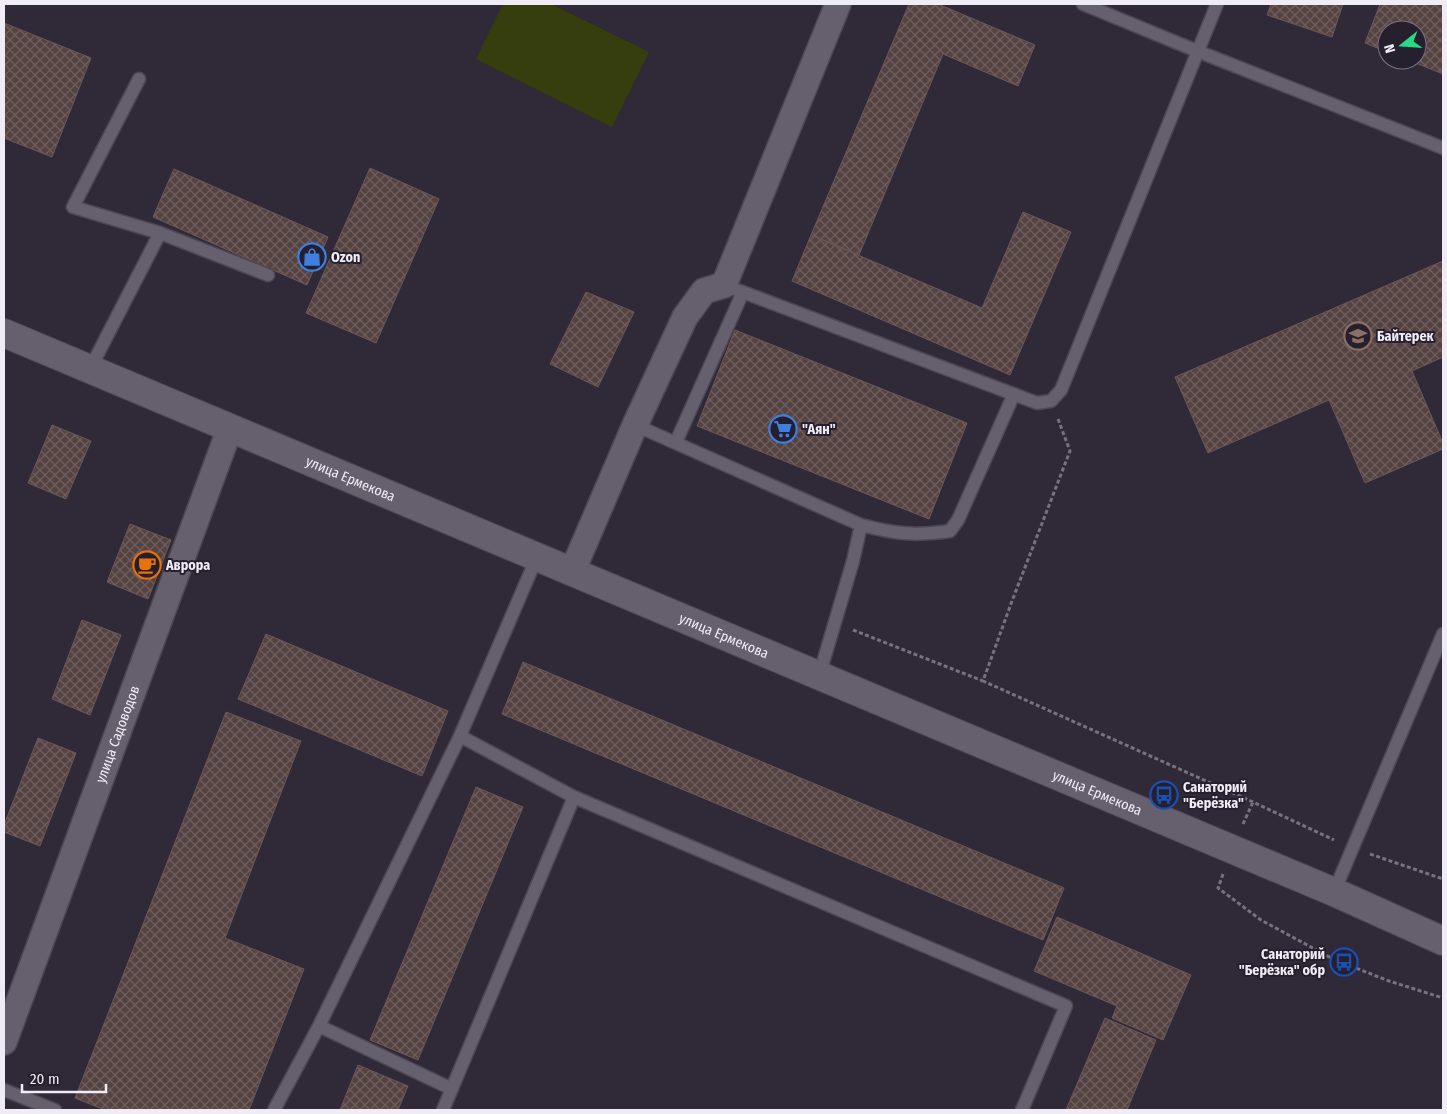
<svg xmlns="http://www.w3.org/2000/svg" width="1447" height="1114" font-family="'Fira Sans Condensed',sans-serif">
<style>
.green{fill:#353e0c}
.building{fill:url(#building-cross-hatch);stroke:#6b5757}
.lines{fill:none;stroke-linecap:round;stroke-linejoin:round}
.lane-casing{stroke:#4c4752;stroke-width:15}
.street-casing{stroke:#4c4752;stroke-width:28}
.secondary-casing{stroke:#4c4752;stroke-width:30}
.path{stroke:#77727e;stroke-width:3;stroke-dasharray:4 2.5;stroke-linecap:butt}
.lane{stroke:#655f6e;stroke-width:12}
.street{stroke:#655f6e;stroke-width:25}
.secondary{stroke:#655f6e;stroke-width:28}
.labels{text-anchor:middle;dominant-baseline:central;stroke-width:4;stroke-linejoin:round;paint-order:stroke}
.poi-label{font-size:14px;font-weight:bold;fill:#efecf5;stroke:#26202e;text-anchor:start}
.street-label{font-size:14px;fill:#efecf5;stroke:#26202e}
</style>
<defs>
<pattern id="building-cross-hatch" width="8" height="8" patternUnits="userSpaceOnUse" patternTransform="scale(1.25)"><rect width="8" height="8" fill="#554342"/><path d="M0 0l8 8M0 8l8-8" fill="none" stroke="#6e5e5e"/></pattern>
</defs>
<rect width="100%" height="100%" fill="#302a38"/>
<path class="green" d="M503,4H551L649,52L612,127L476,59Z"/>
<path class="building" d="M909,4H938L1035,45L1018,86L943,54L859,255L811,235Z
M1271,4H1343L1332,37L1267,15Z
M1380,4H1443V74L1408,60H1417V30H1387V52L1365,43Z
M4,23L91,58L52,157L4,138Z
M370,168L439,199L376,343L306,313Z
M174,169L328,237L307,285L153,217Z
M1023,212L1071,232L1010,375L792,281L811,235L982,308Z
M1443,261V357L1412,371L1443,443V449L1365,483L1329,400L1208,453L1175,377Z
M586,292L634,312L598,387L550,364Z
M735,330L967,423L929,519L697,426Z
M52,425L91,441L66,499L28,483Z
M130,524L171,540L148,599L107,582Z
M82,620L121,635L90,715L52,699Z
M266,634L448,711L422,776L238,699Z
M523,662L1064,888L1043,940L502,714Z
M226,712L301,741L225,938L304,969L249,1110H105L75,1098Z
M38,738L76,753L40,846L4,832V825Z
M476,787L523,807L418,1060L370,1040Z
M1057,917L1191,975L1163,1040L1112,1018L1117,1006L1034,971Z
M1105,1018L1156,1040L1127,1110H1066Z
M358,1065L408,1086L398,1110H340Z"/>
<g class="lines">
<g class="lane-casing">
<path id="lane" d="M1083,4L1197,51L1443,148
M139,79L73,207L160,233
M724,285L1037,403L1051,401L1061,390L1217,4
M90,369L160,233L268,275
M635,425L861,525L853,561L819,676
M676,442L743,292
M861,525C896,534 914,536 950,531L958,520L1014,394
M574,797L1066,1006L1022,1110
M1334,892L1443,634
M319,1026L452,1089
M4,1090L55,1110
M274,1110L319,1026L460,736
M443,1110L574,797L460,736L537,557"/>
</g>
<g class="street-casing">
<g id="street">
<path d="M572,572L635,425L685,317L704,291L724,285L838,4"/>
<path id="s1" d="M4,1042L230,428"/>
</g>
</g>
<g class="secondary-casing">
<g id="secondary">
<path id="s2" d="M4,333L1334,892L1443,941"/>
</g>
</g>
<path class="path" d="M1058,419L1070,451L1012,601L983,681L1253,802L1334,840
M853,630L983,681
M1243,824L1253,802
M1370,854L1443,879
M1223,874L1218,888L1261,920L1333,959L1389,981L1443,998"/>
<use href="#lane" class="lane"/>
<use href="#street" class="street"/>
<use href="#secondary" class="secondary"/>
</g>
<defs>
<g id="shop-ring" transform="scale(1.4375)"><circle r="9.5" fill="#26202e" stroke="#3f7fe0" stroke-width="1.5"/><path d="M-5-2.5h2.3a2.7 3.5 0 0 1 5.4 0H5L5.5 6h-11ZM-1.5-2.5h3a1.5 2.3 0 0 0-3 0Z" fill="#3f7fe0"/></g>
<g id="school-ring" transform="scale(1.4375)"><circle r="9.5" fill="#26202e" stroke="#8d6e63" stroke-width="1.5"/><path d="M0-5L7-2L0 1L-7-2ZM-4 1L0 2.5L4 1V4Q0 6-4 4Z" fill="#8d6e63"/></g>
<g id="supermarket-ring" transform="scale(1.4375)"><circle r="9.5" fill="#26202e" stroke="#3f7fe0" stroke-width="1.5"/><path d="M-6-5.5h2.5l.6 2H6L4.5 2H-2.5L-4.4-4H-6ZM-1.5 3.2a1.3 1.3 0 1 0 .1 0ZM3 3.2a1.3 1.3 0 1 0 .1 0Z" fill="#3f7fe0"/></g>
<g id="cafe-ring" transform="scale(1.4375)"><circle r="9.5" fill="#26202e" stroke="#e8710a" stroke-width="1.5"/><path d="M-5.5-4.5H6V0H3Q3 3.5 0 3.5H-2.5Q-5.5 3.5-5.5 0ZM3-3.2v2h1.7v-2ZM-6 4.5H4V6H-6Z" fill="#e8710a"/></g>
<g id="bus-ring" transform="scale(1.4375)"><circle r="9.5" fill="#26202e" stroke="#1a4fb4" stroke-width="1.5"/><path d="M-5-6H5V4H4V6H2V4H-2V6H-4V4H-5ZM-3.5-4V0h7V-4ZM-3.5 1.2v1.5H-2V1.2ZM2 1.2v1.5H3.5V1.2Z" fill="#1a4fb4"/></g>
</defs>
<g fill-rule="evenodd">
<use href="#shop-ring" x="312" y="257"/>
<use href="#school-ring" x="1358" y="336"/>
<use href="#supermarket-ring" x="783" y="429"/>
<use href="#cafe-ring" x="147" y="565"/>
<use href="#bus-ring" x="1164" y="795"/>
<use href="#bus-ring" x="1344" y="962"/>
</g>
<g class="labels">
<g class="poi-label">
<text x="331" y="257">Ozon</text>
<text x="1377" y="336">Байтерек</text>
<text x="802" y="429">"Аян"</text>
<text x="166" y="565">Аврора</text>
<text x="1183" y="787">Санаторий<tspan x="1183" dy="16">"Берёзка"</tspan></text>
<text x="1325" y="954" text-anchor="end">Санаторий<tspan x="1325" dy="16">"Берёзка" обр</tspan></text>
</g>
<g class="street-label">
<text stroke="none"><textPath href="#s2" startOffset="376">улица Ермекова</textPath></text>
<text stroke="none"><textPath href="#s2" startOffset="781">улица Ермекова</textPath></text>
<text stroke="none"><textPath href="#s1" startOffset="328">улица Садоводов</textPath></text>
<text stroke="none"><textPath href="#s2" startOffset="1186">улица Ермекова</textPath></text>
</g>
</g>
<rect width="1447" height="1114" fill="none" stroke="#efecf5" stroke-width="10"/>
<g transform="translate(1402 45) rotate(253)"><circle r="24" fill="#26202e" stroke="#76727e"/>
<path d="M0-4L9 19L0 12L-9 19Z" fill="#27d885"/>
<text y="-8" font-size="14" font-weight="bold" text-anchor="middle" fill="#efecf5">N</text>
</g>
<path d="M22 1084v8h84v-8" fill="none" stroke="#efecf5" stroke-width="2.5"/>
<text x="30" y="1084" font-size="15" fill="#efecf5" stroke="#26202e" stroke-width="4" paint-order="stroke">20 m</text>
</svg>
